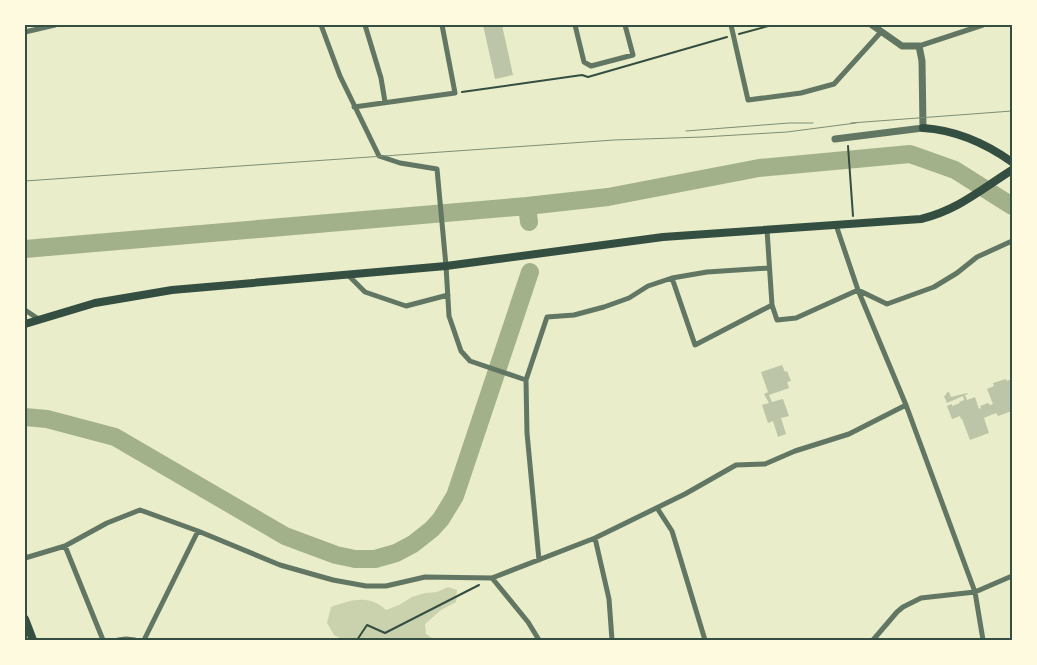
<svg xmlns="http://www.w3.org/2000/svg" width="1037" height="665" font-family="Montserrat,sans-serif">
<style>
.green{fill:#cad2ad}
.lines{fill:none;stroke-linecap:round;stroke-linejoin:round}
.river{stroke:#a3b18a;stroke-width:18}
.building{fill:#bcc5a7}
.path{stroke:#344e41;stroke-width:2}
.minor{stroke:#617663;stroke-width:5}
.tertiary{stroke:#617663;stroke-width:7}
.secondary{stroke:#344e41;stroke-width:8}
.tram{stroke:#7c8e77;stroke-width:1}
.neatline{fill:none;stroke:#344e41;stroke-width:2}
</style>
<rect width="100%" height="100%" fill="#e9edc9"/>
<path class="green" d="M448,587L457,590L456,602L441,610L425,624L426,634L435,640H344L334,635L327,623L331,607C351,600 369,594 386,610L399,605L412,597L425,593L437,592Z"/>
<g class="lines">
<path class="river" d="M529,222L527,206L608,197L759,168L910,154L955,170L1012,206
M25,249L527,206
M25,417L47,419L115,437L285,536L336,555L355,559H375L396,553L413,544L432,529L441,519L455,496L530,272"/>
</g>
<path class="building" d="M483,25H502L513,75L495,79Z
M782,365L785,372L787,371L791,381L787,382L789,388L769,395L772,402L783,399L789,416L781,418L786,434L778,437L773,421L768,423L762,405L769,403L764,394L768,392L761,372Z
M1006,379L1007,381L1012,379V411L998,416L996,413L984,418L989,433L970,440L962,419H961L960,416L952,419L947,406L952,404V406L960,403L959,402L964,400L963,396L947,403L944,396L946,395V393L949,392L951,397L967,393L968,394L965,395L967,400L975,397L979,409L981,408L980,406L988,403L990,405L993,404L987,389L994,386L993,383Z"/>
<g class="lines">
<path class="path" d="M739,34L772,25
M462,92L582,75L588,77L727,37
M848,146L853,216
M357,640L367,625L385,633L479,585"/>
<path class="minor" d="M321,25L340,76L379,156L400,163L437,169L446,266L449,316L461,351L470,361L526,380
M365,25L381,78L385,102
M575,25L584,62L591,66L633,55L625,25
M731,25L748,100L801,93L834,84L881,32
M25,32L55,25
M919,46L983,25
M354,107L455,93L442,25
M836,225L858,290L906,405L975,592L983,640
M767,230L772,305L777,320L796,318L858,290L887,304L934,287L957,273L977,257L1012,241
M348,275L365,292L406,306L448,295
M672,278L695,345L772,305
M25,310L40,320
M657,508L672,531L705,640
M595,538L609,599L612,640
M65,546L103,640
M25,558L65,546L107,523L140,510L198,531L280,565L333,580L366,586H386L425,577L492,578L595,538L685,494L736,465L765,464L795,451L849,434L906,405
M539,560L527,433L526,380L547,317L574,315L604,307L629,298L648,286L672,278L707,272L769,268
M492,578L528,622L539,640
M118,640L126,639L135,640
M144,640L198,531
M873,640L897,612L903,607L921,598L975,592L1012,576"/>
<path class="tertiary" d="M835,139L923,128L922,61L919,46H902L872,25"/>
<path class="secondary" d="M923,128C956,130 985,143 1012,162
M25,324L95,303L172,290L446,266L663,237L921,219C958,210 980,190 1012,170
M25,619L33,640"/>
<path class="tram" d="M851,123L1012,111
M686,131L789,123H813
M25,181L614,140L703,137L787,132L856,123"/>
</g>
<rect width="1037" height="665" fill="none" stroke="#fefae0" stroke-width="52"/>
<rect x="26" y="26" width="985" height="613" class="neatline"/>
</svg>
